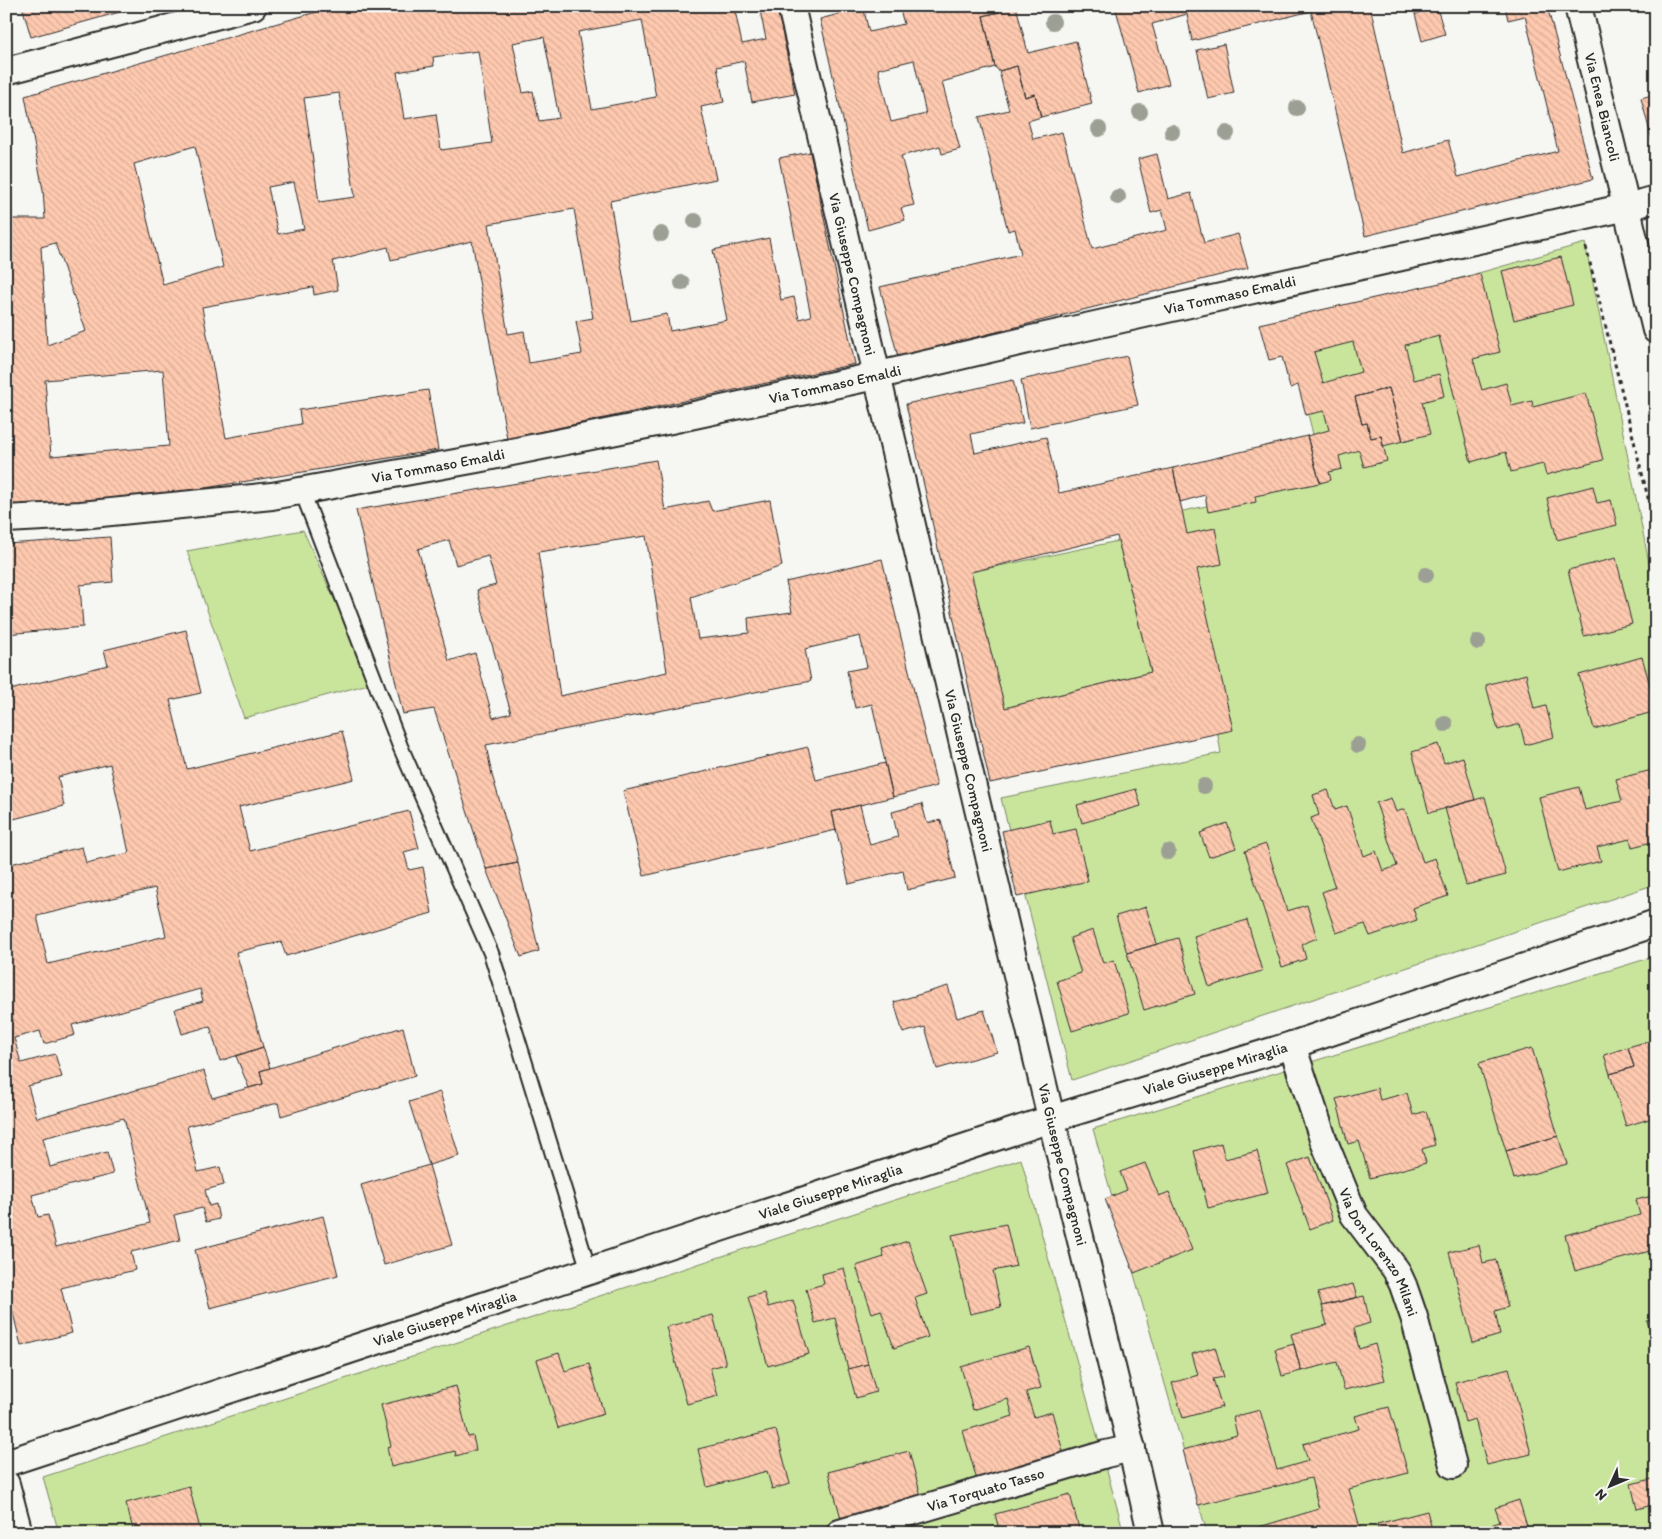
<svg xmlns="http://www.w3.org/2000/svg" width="1662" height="1539" font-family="Itim,sans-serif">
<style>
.green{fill:#c9e59c;stroke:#7a8864}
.building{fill:url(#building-back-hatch);stroke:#2b2b2b;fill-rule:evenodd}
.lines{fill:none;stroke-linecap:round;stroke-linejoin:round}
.service-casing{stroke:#2b2b2b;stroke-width:18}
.minor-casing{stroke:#2b2b2b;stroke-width:30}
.path{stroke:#2b2b2b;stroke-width:3;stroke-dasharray:4 4;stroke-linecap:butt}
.service{stroke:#f6f6f2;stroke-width:14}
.minor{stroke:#f6f6f2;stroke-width:26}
.tree{fill:#9ca094}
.labels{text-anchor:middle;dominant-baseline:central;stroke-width:4;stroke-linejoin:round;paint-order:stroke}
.street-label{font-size:15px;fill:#2b2b2b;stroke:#f6f6f2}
</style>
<defs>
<pattern id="building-back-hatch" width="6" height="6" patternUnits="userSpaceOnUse" patternTransform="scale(1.25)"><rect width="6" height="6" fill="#fec9af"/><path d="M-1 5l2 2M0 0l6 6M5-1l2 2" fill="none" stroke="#daad97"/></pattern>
</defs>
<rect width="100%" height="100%" fill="#f6f6f2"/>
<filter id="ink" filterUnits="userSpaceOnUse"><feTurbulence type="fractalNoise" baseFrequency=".02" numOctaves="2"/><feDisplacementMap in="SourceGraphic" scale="10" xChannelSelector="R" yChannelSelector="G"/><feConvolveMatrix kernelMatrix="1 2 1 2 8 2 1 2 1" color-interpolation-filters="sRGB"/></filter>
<g filter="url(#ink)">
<path class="green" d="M1585,243L1656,598V884L1072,1080L1001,798L1221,753L1179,512L1324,480L1287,327Z
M303,530L372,683L244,718L187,551Z
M1118,541L1151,672L1005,708L971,572Z
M1656,956V1533H1207L1093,1129Z
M1021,1159L1124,1533H59L43,1477Z"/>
<path class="building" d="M22,6H141L31,37Z
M337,6H734L742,44L766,39L759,6H777L795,94L752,102L744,61L717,67L724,102L701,107L716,179L610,201L631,321L667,314L670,331L727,320L713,250L769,238L781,300L794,297L799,319L811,316L779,158L810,152L855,364L507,439L472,241L391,260L388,247L333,261L338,290L314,295L313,287L202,307L226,438L301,424L299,410L428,390L438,450L70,510H6V219H45L43,190L25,96ZM642,20L656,97L592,109L578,32ZM544,37L559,118L539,121L533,91L523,93L513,43ZM478,51L492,143L441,150L436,114L404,119L397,72L434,66L433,57ZM339,93L355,197L319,202L304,98ZM195,146L223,267L163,285L134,164ZM294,182L304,229L278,234L268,187ZM574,209L593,318L576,321L582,354L529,363L524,331L508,334L489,224ZM55,243L86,331L47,345L41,247ZM163,370L169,446L51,456L45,380Z
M837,6H863L869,32L904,24L899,6H923L924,12L948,6H997L999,12L983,16L995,67L942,82L960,149L942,154L940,146L901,156L914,205L901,208L905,220L868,230L820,19L839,14ZM914,60L926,114L891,122L878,69Z
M997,6H1016L1028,53L1076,41L1092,104L1041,117L1035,94L1025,97L1017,66L999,71L995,67L983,16L999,12Z
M1115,6H1370L1403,153L1448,140L1458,177L1558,151L1525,16L1508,20L1505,6H1547L1593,179L1365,236L1311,11L1192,41L1187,14L1152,24L1169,84L1139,93Z
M1413,6H1442L1415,14Z
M1437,8L1445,34L1422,41L1415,14Z
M1224,44L1234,93L1208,99L1197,50Z
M1017,66L1025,97L1035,94L1041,117L1028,121L1033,139L1062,132L1092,249L1167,230L1162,210L1151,213L1138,159L1157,154L1168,199L1191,193L1204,243L1238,234L1248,268L898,357L880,287L1021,254L1015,229L1008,231L979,117L1009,110L999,71Z
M1656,94V155L1641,98Z
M1561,257L1573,305L1514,320L1502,271Z
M1480,274L1500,352L1473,359L1482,390L1506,383L1512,406L1532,401L1533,407L1586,393L1603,460L1546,475L1543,464L1511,472L1506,452L1471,462L1439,336L1405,345L1414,380L1439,374L1444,396L1422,402L1430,434L1403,441L1389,388L1355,397L1362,424L1367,423L1371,438L1381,436L1387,461L1364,467L1359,450L1339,456L1342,469L1329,472L1331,480L1320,483L1307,436L1329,430L1324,411L1306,415L1298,385L1290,388L1282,357L1269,360L1259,324ZM1353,342L1361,372L1323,383L1314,352Z
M1127,356L1138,405L1030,428L1021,380Z
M1013,380L1023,423L971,434L975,453L1046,437L1059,493L1173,468L1187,534L1215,528L1222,564L1197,569L1233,730L990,783L906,404ZM1117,536L1151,672L1005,708L971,572Z
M1389,388L1403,441L1383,446L1381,436L1371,438L1367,423L1362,424L1355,397Z
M1307,436L1320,483L1255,496L1256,502L1208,512L1205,495L1180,502L1173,468Z
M656,460L665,510L708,501L712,511L770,500L782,566L691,597L698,639L749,633L748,618L792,612L786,582L882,559L937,786L893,797L872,704L855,708L847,671L867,667L860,636L805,649L811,681L486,745L492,775L518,863L486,869L434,709L403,714L356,510ZM646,536L667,672L560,696L538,552ZM449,540L456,565L488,556L496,585L477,590L511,713L493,718L475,653L449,661L418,549Z
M1593,486L1597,503L1611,500L1617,525L1557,540L1547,498Z
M110,537L113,582L80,585L83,627L6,634V544Z
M1616,558L1632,624L1584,636L1568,570Z
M186,630L201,693L170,700L187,769L342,731L354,779L239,807L250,851L409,811L419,848L404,852L409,870L423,867L432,913L286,956L281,942L236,952L263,1047L220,1061L210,1026L182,1034L175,1009L203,1001L200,989L72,1025L75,1035L44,1044L40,1031L14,1038L21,1063L55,1054L62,1077L28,1086L37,1118L204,1071L212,1098L263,1084L260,1071L403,1027L415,1076L281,1116L278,1103L187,1126L198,1172L220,1167L224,1185L205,1190L209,1206L216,1204L219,1219L206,1222L202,1208L174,1215L180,1240L131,1252L135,1270L61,1288L72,1333L21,1346L6,1284V865L82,847L86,863L129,853L110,764L58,777L64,806L6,821V691L108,665L104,650ZM155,888L166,936L48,964L37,916ZM124,1118L150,1223L56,1247L48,1215L38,1217L32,1195L113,1174L107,1152L50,1167L43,1138Z
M1642,657L1656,706V711L1594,729L1579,675Z
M1526,674L1534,709L1546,706L1554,737L1525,745L1520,724L1498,730L1486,685Z
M1438,744L1444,763L1463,757L1475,800L1429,813L1412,752Z
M808,747L816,780L885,763L893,797L832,812L836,830L644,876L623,791Z
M1656,769V841L1632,847L1630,839L1597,847L1601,861L1558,872L1539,797L1579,787L1585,810L1622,801L1616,779Z
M1136,789L1141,806L1082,823L1077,805Z
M1328,790L1335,810L1347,806L1364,856L1376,851L1383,871L1397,866L1376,803L1391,798L1396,812L1405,809L1423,862L1435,858L1448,896L1413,908L1417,920L1370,936L1365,924L1336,933L1322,892L1335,887L1311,818L1319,815L1313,795Z
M1485,797L1506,875L1466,885L1445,808Z
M922,804L927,823L941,820L955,878L907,890L903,871L849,884L832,812L860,805L870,845L898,837L892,812Z
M1050,820L1053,834L1076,829L1088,881L1017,897L1002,831Z
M1227,823L1236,848L1209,857L1200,833Z
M1266,844L1287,911L1307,905L1317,938L1302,944L1306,959L1282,967L1245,851Z
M518,863L539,951L521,957L486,869Z
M1146,907L1157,944L1127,953L1116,916Z
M1247,920L1262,971L1209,987L1194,936Z
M1093,930L1103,963L1114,960L1129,1013L1072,1031L1057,981L1081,973L1070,938Z
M1178,938L1195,994L1144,1010L1127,953Z
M948,986L957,1018L984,1010L997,1052L937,1069L925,1027L903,1033L894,1002Z
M1656,1039V1117L1626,1126L1610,1074L1634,1067L1628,1047Z
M263,1047L270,1068L260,1071L263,1084L249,1088L236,1056Z
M1628,1047L1634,1067L1610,1074L1604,1055Z
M1532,1048L1558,1136L1506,1151L1479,1063Z
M1377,1088L1380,1100L1407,1093L1413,1115L1426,1111L1435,1145L1422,1149L1426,1163L1370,1178L1359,1141L1348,1144L1336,1099Z
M440,1092L459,1156L429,1165L409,1102Z
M1558,1136L1567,1164L1514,1179L1506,1151Z
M1221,1143L1225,1159L1257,1151L1268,1193L1208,1208L1194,1151Z
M1310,1157L1333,1220L1310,1229L1287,1165Z
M1145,1163L1159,1196L1169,1192L1192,1250L1134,1273L1105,1199L1127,1190L1120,1172Z
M429,1165L452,1245L384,1265L361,1185Z
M1656,1195V1259H1652L1650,1251L1575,1271L1565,1235L1640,1215L1636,1200Z
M323,1216L338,1275L210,1308L195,1250Z
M1006,1224L1016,1266L993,1271L1001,1307L970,1314L952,1235Z
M908,1241L927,1294L915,1298L928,1337L894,1348L881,1310L872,1313L856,1266L884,1257L882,1249Z
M1479,1245L1483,1263L1496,1260L1508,1307L1495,1311L1500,1335L1473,1343L1449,1252Z
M844,1268L868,1364L848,1369L835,1318L815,1323L806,1289L824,1284L822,1274Z
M1353,1284L1357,1297L1322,1306L1318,1293Z
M764,1293L768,1307L793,1300L809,1354L768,1366L748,1297Z
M1364,1296L1370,1323L1354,1328L1359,1349L1375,1344L1385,1380L1344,1390L1337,1362L1301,1371L1291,1334L1327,1325L1322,1306Z
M713,1315L726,1364L710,1368L718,1396L687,1404L666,1327Z
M1656,1318V1349L1647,1321Z
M1294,1344L1301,1371L1282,1376L1275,1349Z
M1029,1347L1041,1388L1026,1392L1034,1417L1052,1412L1064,1455L977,1480L963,1431L1013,1416L1008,1399L973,1410L961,1367Z
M1215,1347L1224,1377L1213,1379L1222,1407L1183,1418L1172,1383L1198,1375L1192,1354Z
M559,1353L565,1371L589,1364L604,1414L558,1428L537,1360Z
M868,1364L876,1392L856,1398L848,1369Z
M1509,1368L1531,1454L1487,1465L1475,1419L1465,1422L1455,1382Z
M456,1386L468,1437L473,1436L476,1450L456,1456L455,1451L391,1467L387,1447L391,1446L381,1405Z
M1389,1407L1408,1473L1349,1489L1361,1531L1353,1533H1239L1319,1509L1311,1478L1198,1505L1183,1450L1237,1435L1233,1417L1260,1410L1277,1470L1308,1461L1303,1444L1359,1429L1355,1416Z
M776,1430L790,1484L772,1489L767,1471L707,1487L698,1449Z
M909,1451L921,1496L841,1518L828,1472Z
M1656,1478V1504L1637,1509L1631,1484Z
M189,1486L201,1533H134L126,1503Z
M1070,1494L1080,1533H1000L995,1514Z
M1519,1500L1529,1533H1465L1500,1522L1495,1508Z
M1427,1511L1433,1533H1379L1377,1524Z"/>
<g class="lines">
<g class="service-casing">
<path id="service" d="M302,491L400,746L491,953L589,1271"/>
</g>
<g class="minor-casing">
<g id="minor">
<path id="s1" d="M791,6C873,368 958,728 1044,1088C1079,1237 1118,1384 1151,1533"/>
<path id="s2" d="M1578,6L1656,330"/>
<path d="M6,71L253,6"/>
<path id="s3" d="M6,519L81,515L272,496L477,459L671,420L875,376L1032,339L1627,207L1656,199"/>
<path id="s4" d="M1292,1045L1323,1139L1354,1215L1396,1270L1403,1285L1414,1317L1453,1465"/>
<path id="s5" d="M6,1463L1051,1119L1292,1045L1656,923"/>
<path d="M6,1484L19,1533"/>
<path id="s6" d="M840,1533L1106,1454L1132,1448"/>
</g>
</g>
<path class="path" d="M1586,247L1656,530"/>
<use href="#service" class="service"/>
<use href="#minor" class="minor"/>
</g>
<g class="tree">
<circle cx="1053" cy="22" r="8"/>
<circle cx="1297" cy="108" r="8"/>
<circle cx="1140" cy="112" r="8"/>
<circle cx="1099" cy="129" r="8"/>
<circle cx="1172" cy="132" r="8"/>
<circle cx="1227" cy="133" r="8"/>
<circle cx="1118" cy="197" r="8"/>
<circle cx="695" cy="221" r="8"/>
<circle cx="661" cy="234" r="8"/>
<circle cx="682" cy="283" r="8"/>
<circle cx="1426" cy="575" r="8"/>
<circle cx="1478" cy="642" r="8"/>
<circle cx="1445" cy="724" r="8"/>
<circle cx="1358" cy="745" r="8"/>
<circle cx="1204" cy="786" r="8"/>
<circle cx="1168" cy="852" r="8"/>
</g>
</g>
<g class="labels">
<g class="street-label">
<text stroke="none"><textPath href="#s2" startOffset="104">Via Enea Biancoli</textPath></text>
<text stroke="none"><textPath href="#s1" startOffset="275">Via Giuseppe Compagnoni</textPath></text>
<text stroke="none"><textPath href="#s3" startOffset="1246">Via Tommaso Emaldi</textPath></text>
<text stroke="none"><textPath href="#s3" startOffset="841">Via Tommaso Emaldi</textPath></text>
<text stroke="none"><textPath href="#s3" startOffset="436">Via Tommaso Emaldi</textPath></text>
<text stroke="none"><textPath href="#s1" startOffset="785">Via Giuseppe Compagnoni</textPath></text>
<text stroke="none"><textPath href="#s5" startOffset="1272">Viale Giuseppe Miraglia</textPath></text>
<text stroke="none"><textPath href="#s1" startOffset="1190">Via Giuseppe Compagnoni</textPath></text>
<text stroke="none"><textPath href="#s5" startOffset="868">Viale Giuseppe Miraglia</textPath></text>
<text stroke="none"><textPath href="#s4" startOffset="226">Via Don Lorenzo Milani</textPath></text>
<text stroke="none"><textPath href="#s5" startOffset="462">Viale Giuseppe Miraglia</textPath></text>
<text stroke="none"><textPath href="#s6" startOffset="152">Via Torquato Tasso</textPath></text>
</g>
</g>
<rect width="1662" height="1539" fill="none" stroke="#f6f6f2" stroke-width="25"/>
<rect x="12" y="12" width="1637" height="1514" fill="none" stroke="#2b2b2b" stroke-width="2" filter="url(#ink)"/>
<g transform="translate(1610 1486) rotate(226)" stroke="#f6f6f2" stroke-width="4" paint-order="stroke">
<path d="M0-4L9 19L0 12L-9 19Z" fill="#2b2b2b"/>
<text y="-8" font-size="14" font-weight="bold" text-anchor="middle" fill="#2b2b2b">N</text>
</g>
</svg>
